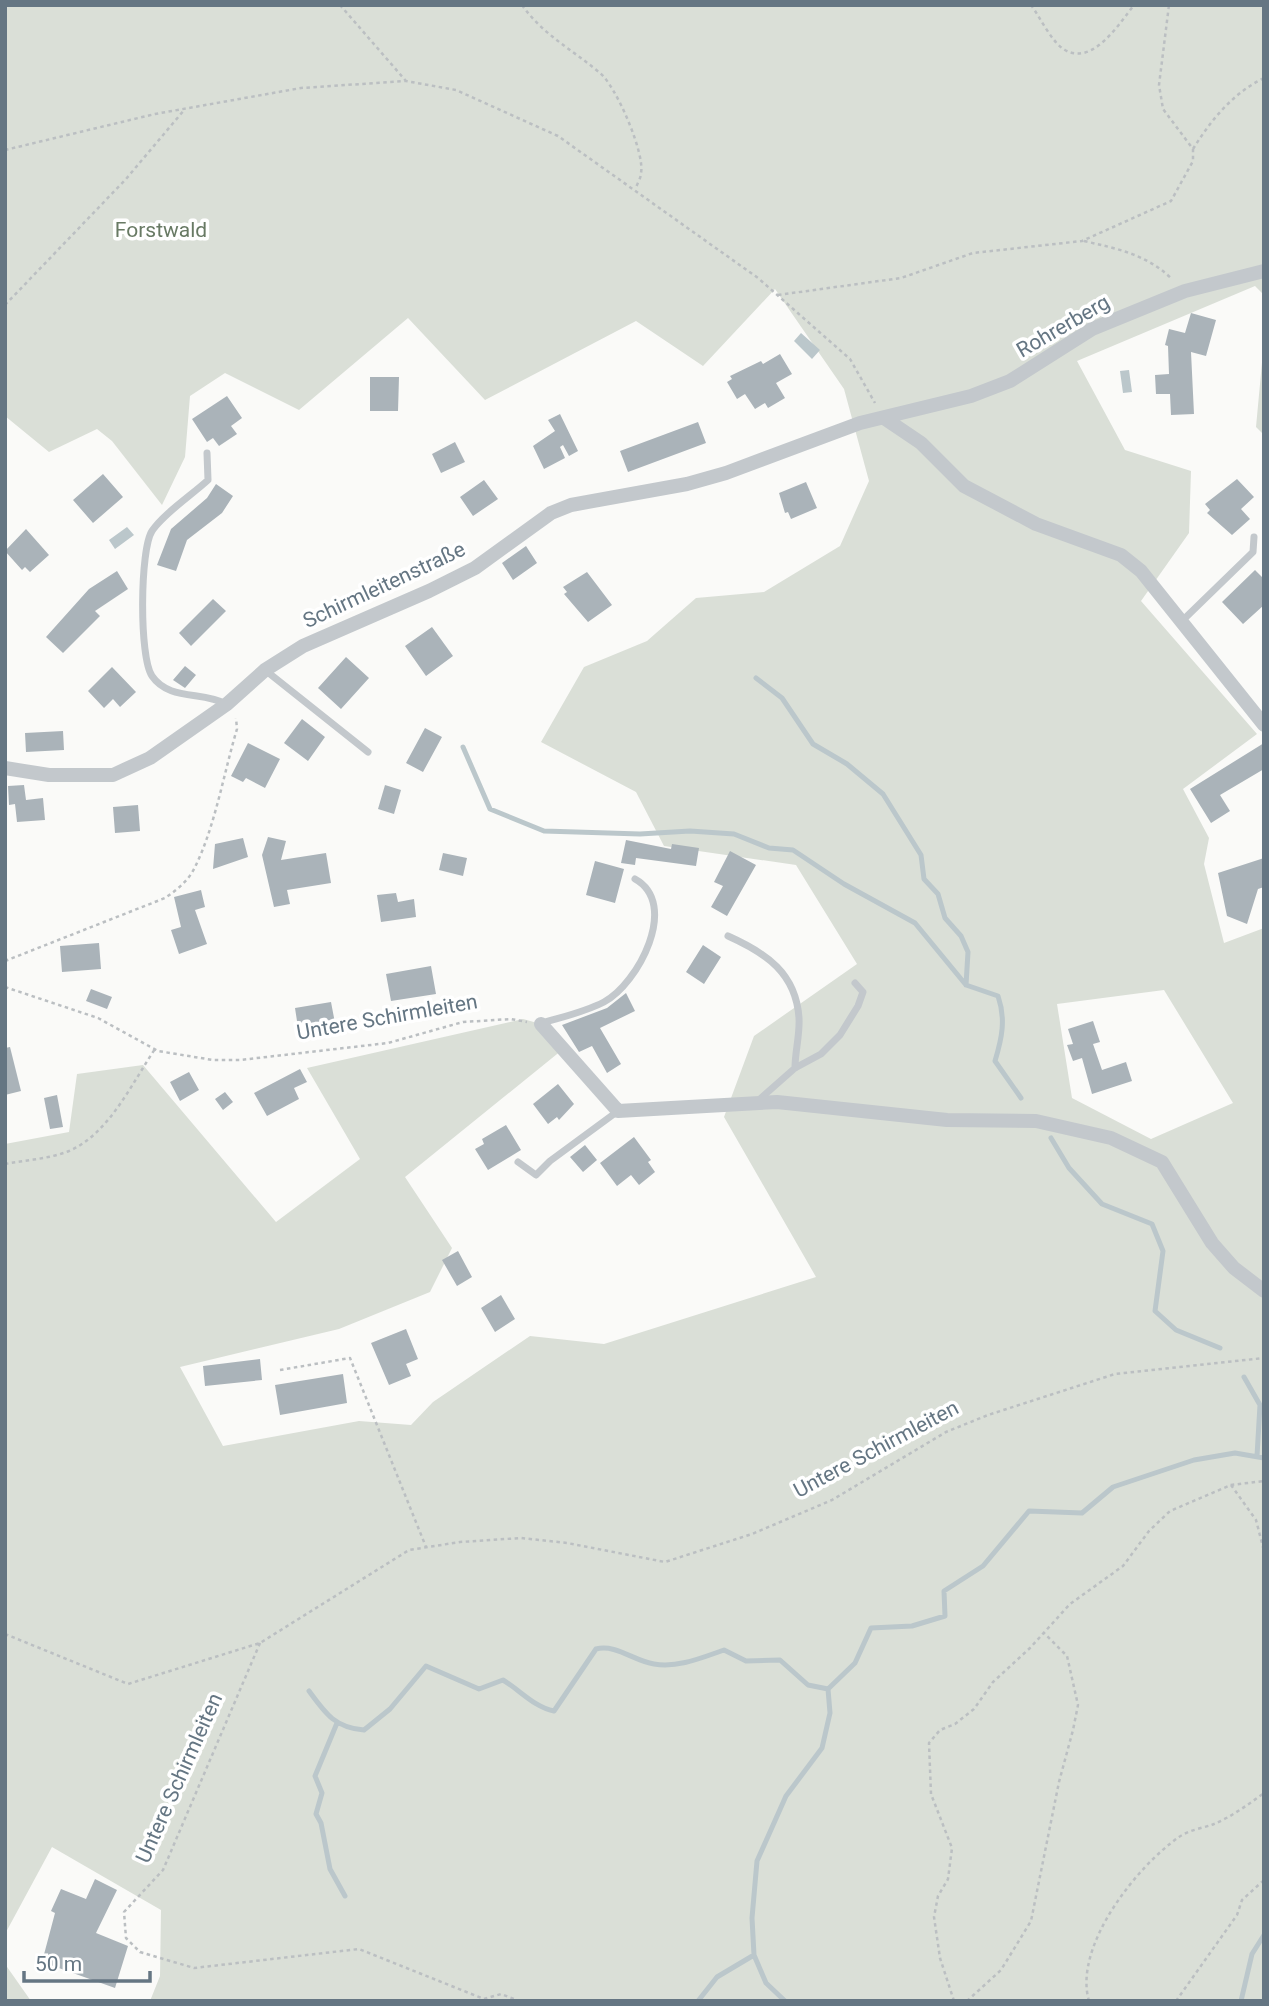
<svg xmlns="http://www.w3.org/2000/svg" width="1269" height="2006" font-family="Roboto,sans-serif">
<style>
.green{fill:#dadfd7;fill-rule:evenodd}
.water{fill:#bbc7cb}
.lines{fill:none;stroke-linecap:round;stroke-linejoin:round}
.stream{stroke:#bbc7cb;stroke-width:5}
.building{fill:#aab3b9}
.path{stroke:#bbbfc2;stroke-width:2.5;stroke-dasharray:3.5 3.5;stroke-linecap:butt}
.lane{stroke:#c3c8cc;stroke-width:7}
.street{stroke:#c3c8cc;stroke-width:14}
.labels{text-anchor:middle;dominant-baseline:central;stroke-width:7;stroke-linejoin:round;paint-order:stroke}
.park-label{font-size:21px;fill:#687a64;stroke:#fff}
.street-label{font-size:21px;fill:#657683;stroke:#fff}
</style>
<rect width="100%" height="100%" fill="#fafaf8"/>
<path class="green" d="M5,5H1264V295L1255,286L1077,361L1125,450L1191,471L1189,533L1141,601L1257,734L1183,789L1209,838L1204,864L1224,943L1264,928V2001H150L160,1976L161,1910L52,1847L5,1934V1144L69,1132L77,1074L143,1065L276,1222L360,1159L307,1068L523,1019L541,1024L562,1050L405,1177L452,1248L430,1292L339,1329L180,1367L223,1446L359,1421L411,1425L433,1402L530,1336L604,1344L816,1277L724,1117L754,1036L857,964L796,865L664,846L636,792L541,742L584,667L647,641L696,598L764,592L840,546L869,481L844,389L775,289L703,366L636,321L485,400L408,318L299,410L225,373L190,396L185,457L162,505L112,441L97,429L49,452L5,416ZM1164,990L1233,1103L1151,1139L1072,1098L1057,1004Z
M1264,341V435L1256,427Z
M5,1964L31,2001H5Z"/>
<path class="water" d="M801,333L820,350L812,359L794,341Z
M1129,370L1132,392L1123,393L1120,371Z
M127,527L134,535L115,549L109,540Z"/>
<g class="lines">
<path class="stream" d="M756,678L782,698L813,744L847,764L883,794L921,855L924,879L938,894L945,918L961,936L968,952L966,985
M463,747L490,809L544,831L640,834L690,831L734,834L769,848L793,850L844,884L915,923L966,985L998,996C1006,1019 1002,1038 995,1061L1021,1098
M1051,1138L1069,1168L1102,1204L1152,1224L1163,1251L1155,1311L1176,1330L1220,1348
M1244,1377L1260,1405L1257,1456
M309,1691C325,1713 335,1728 364,1730L390,1709L426,1666L479,1689L503,1680C521,1691 534,1707 554,1711L596,1649C616,1644 634,1661 654,1664C678,1668 701,1658 724,1650L746,1661L780,1660L808,1685L828,1689L855,1663L871,1628L912,1626L945,1616L944,1591L983,1566L1029,1511L1082,1513L1113,1487L1194,1460L1235,1453L1264,1458
M337,1723L315,1776L322,1793L316,1814L321,1823L330,1869L345,1896
M754,1955L766,1983L785,2001
M698,2001L717,1977L754,1955L752,1918L757,1861L786,1796L822,1748L830,1713L828,1689
M1241,2001L1252,1954L1264,1935"/>
</g>
<path class="building" d="M1191,313L1216,320L1206,356L1191,352L1194,414L1171,415L1170,394H1156L1155,375L1169,374L1168,346L1165,345L1169,329L1185,333Z
M780,354L792,374L776,383L785,398L768,408L765,403L755,409L745,394L737,399L727,382L732,379L730,376L761,361L763,364Z
M370,377H399L398,411H370Z
M227,396L242,418L231,426L237,434L219,446L213,438L207,442L192,419Z
M560,414L578,451L569,456L563,445L560,447L565,458L544,469L533,446L555,431L548,420Z
M698,422L706,443L628,472L620,451Z
M455,442L465,462L441,473L432,454Z
M103,474L123,497L93,523L73,500Z
M1237,479L1254,497L1241,509L1250,519L1232,535L1207,513L1210,510L1205,504Z
M484,480L498,499L473,516L460,497Z
M806,482L817,508L791,519L788,512L785,513L779,493Z
M216,484L233,496L222,513L187,540L176,571L157,565L171,529L207,498Z
M26,529L49,555L30,572L25,567L22,570L5,551Z
M526,546L537,563L513,580L502,563Z
M1255,570L1264,579V605L1243,624L1222,602Z
M117,571L128,589L95,611L100,616L63,653L46,637L89,589Z
M587,572L612,605L588,622L564,594L567,592L563,587Z
M213,599L226,611L191,646L179,633Z
M432,627L453,656L426,676L405,646Z
M346,657L369,678L341,709L318,688Z
M185,666L196,675L185,688L173,680Z
M112,667L136,692L120,707L113,699L104,708L88,691Z
M302,719L325,737L308,761L284,743Z
M425,728L442,737L423,772L406,763Z
M63,731L64,750L26,752L25,733Z
M248,743L280,759L265,788L246,778L243,782L231,776Z
M1264,743V769L1220,795L1230,811L1211,823L1190,789Z
M24,785L26,800L43,798L45,820L17,822L15,804L9,805L8,786Z
M385,785L401,790L394,814L378,809Z
M138,805L140,831L115,833L113,807Z
M268,837L286,841L281,860L326,853L331,883L287,890L290,904L274,907L262,855Z
M243,838L248,857L213,869L215,844Z
M626,840L671,849L672,844L699,848L696,866L636,858L635,865L621,863Z
M730,851L756,865L727,916L711,907L723,886L714,882Z
M443,853L467,858L463,876L439,870Z
M1264,858V887L1258,889L1247,924L1227,916L1218,873Z
M595,861L624,869L615,903L586,895Z
M201,890L205,907L195,910L207,944L179,954L171,930L181,927L174,897Z
M396,893L398,902L414,899L416,917L381,922L377,895Z
M99,943L101,969L62,972L60,946Z
M703,945L721,957L704,984L686,972Z
M431,966L436,994L391,1001L386,974Z
M91,989L112,997L107,1009L86,1001Z
M626,993L635,1011L600,1028L621,1064L607,1073L592,1046L579,1052L562,1025L607,1008Z
M331,1002L335,1023L327,1024L328,1030L299,1034L295,1008Z
M1093,1021L1100,1042L1093,1044L1102,1070L1126,1062L1132,1081L1092,1094L1082,1058L1073,1061L1067,1045L1073,1044L1068,1029Z
M10,1047L21,1091L5,1095V1048Z
M300,1069L307,1082L294,1088L299,1099L267,1116L254,1093Z
M189,1072L199,1090L180,1101L170,1082Z
M558,1084L574,1104L559,1120L557,1117L548,1124L533,1104Z
M225,1092L233,1102L223,1110L215,1099Z
M57,1095L63,1127L50,1129L44,1098Z
M506,1125L521,1150L488,1170L475,1149L484,1144L482,1139Z
M634,1137L651,1160L648,1162L655,1172L639,1185L631,1175L617,1186L600,1163Z
M585,1145L597,1160L583,1172L570,1157Z
M458,1251L472,1277L457,1286L442,1260Z
M501,1295L515,1319L495,1332L481,1308Z
M406,1329L418,1359L406,1364L411,1376L389,1385L371,1343Z
M260,1359L262,1380L205,1386L203,1366Z
M343,1374L347,1403L280,1415L275,1385Z
M95,1879L117,1890L96,1933L128,1946L115,1988L42,1962L55,1913L51,1911L61,1889L86,1899Z"/>
<g class="lines">
<path class="path" d="M340,5L406,81
M522,5C543,35 573,50 600,73C616,86 645,153 641,173C641,178 637,184 636,188
M1031,5C1040,17 1052,43 1065,50C1093,66 1119,24 1134,5
M1193,149C1211,120 1233,93 1264,78
M5,150L155,114L301,88L406,81L456,90L558,136L758,278L850,359L875,403
M1084,241C1118,249 1146,254 1172,279
M778,295L901,278L973,253L1082,241L1171,201L1193,161V149L1163,109L1159,85L1169,5
M5,305L126,179L185,109
M5,961L165,898C177,890 189,880 195,867C215,827 224,772 237,729L236,718
M5,987L98,1018L158,1051L213,1060H240L388,1043L463,1022L511,1019L527,1022
M5,1164C26,1160 49,1159 69,1151C109,1134 132,1083 155,1049
M280,1370L350,1358L426,1547
M1231,1485L1256,1520L1264,1551
M5,1634L128,1684L260,1643L409,1550L460,1542L521,1538L567,1543L665,1562L752,1534L832,1500L946,1432L988,1415L1115,1374L1264,1358
M260,1643L163,1870L124,1912L126,1938L140,1952L194,1968L359,1949L484,1999L501,1994L519,2001
M954,2001L940,1958L934,1917L938,1896L948,1879L952,1848L931,1794L929,1743L940,1730L955,1724L974,1709L993,1682L1030,1648L1070,1604L1123,1566L1149,1531L1170,1511L1231,1485L1264,1481
M967,2001L1001,1970L1031,1921L1059,1782L1073,1730L1078,1705L1067,1656L1044,1633
M1089,2001C1073,1947 1136,1867 1179,1837C1189,1830 1203,1828 1214,1824C1231,1817 1249,1804 1264,1793
M1176,2001L1237,1915L1242,1900L1264,1880"/>
<path class="lane" d="M207,453L208,480C193,494 163,514 152,531C140,549 139,657 152,676C169,701 203,691 226,704
M1182,621L1253,552L1254,537
M265,670L368,752
M728,936C766,953 796,973 799,1018C800,1035 795,1051 795,1068
M542,1023C562,1017 585,1012 604,1002C638,984 680,904 635,879
M763,1102L761,1098L795,1068L821,1054L840,1035L858,1006L863,992L855,983
M518,1162L536,1175L550,1161L618,1111"/>
<path class="street" d="M884,418L921,443L964,486L1036,524L1121,555L1141,571L1264,725
M5,768L49,775H113L150,758L227,704L265,670L303,646L429,591L475,568L551,513L571,505L687,484L726,473L860,423L971,396L1010,381L1092,329L1185,291L1264,271
M541,1024L618,1111L777,1102L947,1120L1036,1121L1111,1138L1162,1162L1212,1243L1234,1268L1264,1291"/>
</g>
<g class="labels">
<g class="park-label">
<text x="161" y="230">Forstwald</text>
</g>
<g class="street-label">
<text transform="translate(1063 326) rotate(-30)">Rohrerberg</text>
<text transform="translate(384 585) rotate(-25)">Schirmleitenstraße</text>
<text transform="translate(387 1017) rotate(-10)">Untere Schirmleiten</text>
<text transform="translate(876 1449) rotate(-28)">Untere Schirmleiten</text>
<text transform="translate(179 1778) rotate(-66)">Untere Schirmleiten</text>
</g>
</g>
<rect width="1269" height="2006" fill="none" stroke="#657683" stroke-width="14"/>
<path d="M24 1971v10h126v-10" fill="none" stroke="#657683" stroke-width="3.5"/>
<text x="35" y="1971" font-size="21" fill="#657683" stroke="#ffffff" stroke-width="5" paint-order="stroke">50 m</text>
</svg>
